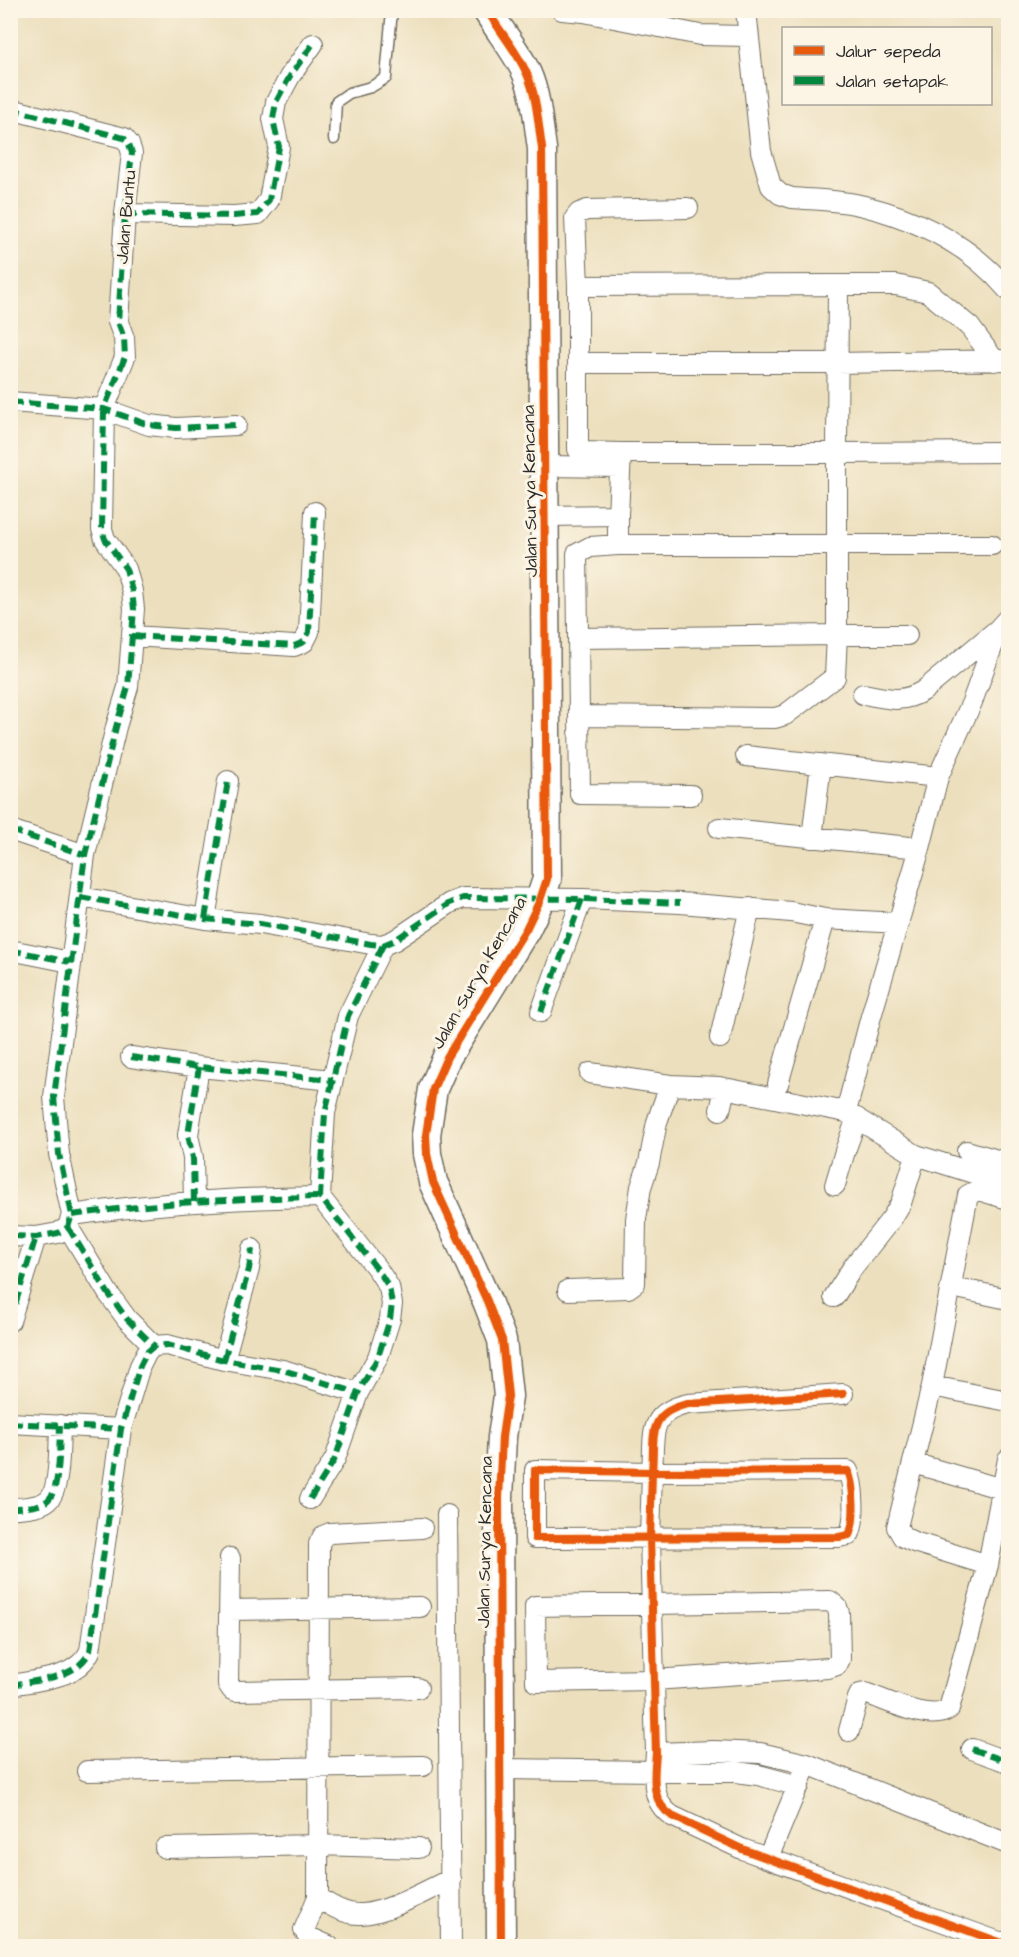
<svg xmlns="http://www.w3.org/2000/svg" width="1019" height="1957" font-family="'Architects Daughter',sans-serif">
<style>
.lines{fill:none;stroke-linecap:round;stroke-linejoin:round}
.lane-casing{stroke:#6f6a5e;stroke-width:13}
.street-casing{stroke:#6f6a5e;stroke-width:22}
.secondary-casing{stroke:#6f6a5e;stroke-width:31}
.lane{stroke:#fff;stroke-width:10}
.street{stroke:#fff;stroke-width:20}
.secondary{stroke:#fff;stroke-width:28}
.quiet{stroke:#00873e;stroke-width:6;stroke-dasharray:12 6;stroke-linecap:butt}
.cycleway-casing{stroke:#fcf5e5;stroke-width:11}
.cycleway{stroke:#e8590c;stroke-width:8}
.labels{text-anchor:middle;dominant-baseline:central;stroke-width:6;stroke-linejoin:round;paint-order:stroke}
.street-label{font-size:18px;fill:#2b2b2b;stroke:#fcf5e5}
</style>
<rect width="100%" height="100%" fill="#fcf5e5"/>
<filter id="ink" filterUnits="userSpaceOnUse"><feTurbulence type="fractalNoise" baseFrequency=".0167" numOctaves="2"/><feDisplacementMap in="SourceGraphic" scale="12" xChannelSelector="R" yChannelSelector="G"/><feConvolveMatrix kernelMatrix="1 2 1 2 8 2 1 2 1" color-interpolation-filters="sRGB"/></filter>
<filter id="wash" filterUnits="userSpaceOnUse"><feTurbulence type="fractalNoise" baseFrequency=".008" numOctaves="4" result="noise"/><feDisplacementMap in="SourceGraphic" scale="24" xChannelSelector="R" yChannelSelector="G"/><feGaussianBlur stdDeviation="1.35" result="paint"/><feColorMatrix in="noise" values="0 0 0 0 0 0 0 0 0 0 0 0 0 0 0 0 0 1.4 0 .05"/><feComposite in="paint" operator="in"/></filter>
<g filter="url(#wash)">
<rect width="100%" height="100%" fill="#ecdfbd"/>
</g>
<g filter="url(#ink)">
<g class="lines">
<g class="lane-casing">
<path id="lane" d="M334,139L336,102L349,93L371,87L386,78L392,10"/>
</g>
<g class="street-casing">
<path id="street" d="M562,10L584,12L700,35L747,36
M746,10L761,151L771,186L780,194L792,198C816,200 841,200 864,206C920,220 971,246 1008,290
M10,109L124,138L129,144L132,153L125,214L118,322L124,338L125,357L104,409L102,529L105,539L126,569L132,591L134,609L128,687L116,727L85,855L54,1097L59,1154L72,1215L68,1227L58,1233L36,1237L10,1236
M125,214L234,216L258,214L269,200L279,147L273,119L276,102L290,76L313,44
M838,285H896L928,292L970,327L995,361
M578,286L838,285L837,453L1008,452
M578,363H837L1008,360
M10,402L104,409L149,425L176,428L236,425
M545,466L620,467
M545,516L618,515
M618,545V515L621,453
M132,636L294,646L304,642L309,632L315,512
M579,638L837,635V453H621L585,452L578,449V286L575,218L579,213L587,210L688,208
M863,694C887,698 901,704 923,691L997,630
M580,716L775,718L785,715L835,677L837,635H907
M746,756L938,777
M691,795L580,794L577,554L590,547L618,545H992
M719,828L920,848
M10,830L85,855
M812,838L821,764
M80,897L205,919L260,924L371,944L383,945L395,940L450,903L463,898L582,899L680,903L791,912L825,919L899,923
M205,919L228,781
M10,950L70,962
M541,1012L582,899
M720,1038L750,908
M131,1057L199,1067L333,1080
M590,1073L670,1085L719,1087L846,1112L916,1155L1008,1184
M778,1084L825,919
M720,1110L725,1089
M846,1112L870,1020L920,848L938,777L972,702L999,628L1008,618
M967,1151L1008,1163
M835,1185L845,1151L857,1118
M194,1202L193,1158L188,1135L199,1067
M72,1215C154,1203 237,1198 320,1197
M68,1227L108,1293L127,1319L154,1346
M952,1287L1008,1299
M568,1290L628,1288L635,1283L636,1219L641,1187L649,1163L657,1122L670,1085
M834,1297L853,1267L892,1218L901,1203L916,1155
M10,1321L36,1237
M224,1360L249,1269L252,1249
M932,1386L1008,1401
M843,1394L688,1404C646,1413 655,1436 652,1472L848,1471C854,1484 856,1522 849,1535L839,1537L535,1538V1470L652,1472L650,1538L656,1753C654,1777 650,1801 672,1816L742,1849L1002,1943L1008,1941
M10,1423L121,1429
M913,1463L1002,1489
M310,1499L335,1459L358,1393L378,1357L390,1319L392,1304L389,1287L378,1270L320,1197L325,1113L348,1016L383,945
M10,1509C22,1507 39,1508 48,1500C61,1489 59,1442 60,1425
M447,1515L451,1946
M230,1558L228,1684L232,1690L236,1691L418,1688
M988,1565L914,1542L903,1537L897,1527L932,1386L968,1195L978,1190L1008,1199
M830,1601L837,1607L839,1613L840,1659L837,1665L828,1668L654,1680L536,1682L535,1606Z
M229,1610L420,1607
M10,1685C38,1680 77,1679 90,1651L121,1429L140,1366L147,1352L154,1346L167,1345L224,1360L283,1370L358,1393
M849,1731L858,1698L860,1694L865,1693C886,1700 930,1723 949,1709L988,1565L1008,1459
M972,1749L1008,1762
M656,1753L714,1751L760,1753L807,1764L768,1858
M807,1764L1008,1844
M500,1769L736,1772L758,1775L799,1786
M87,1771L423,1766
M165,1848L318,1845L419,1848
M318,1897C330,1906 347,1915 362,1914C390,1912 425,1891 451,1879
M329,1946L309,1937L304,1930L318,1897L319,1544L323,1536L330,1533L422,1528"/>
</g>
<g class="secondary-casing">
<path id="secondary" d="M487,10C500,32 517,51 527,74C537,97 538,123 542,148L547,879L540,900L526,929L447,1057L433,1089L426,1135L427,1154L433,1182L487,1301L502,1340L508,1396L502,1437L499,1498L501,1946"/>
</g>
<use href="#lane" class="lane"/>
<use href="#street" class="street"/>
<use href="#secondary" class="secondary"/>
<path class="quiet" d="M10,109L124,138L129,144L132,153L125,214L118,322L124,338L125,357L104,409L102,529L105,539L126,569L132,591L134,609L128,687L116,727L85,855L54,1097L59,1154L72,1215L68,1227L58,1233L36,1237L10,1236
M125,214L234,216L258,214L269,200L279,147L273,119L276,102L290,76L313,44
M10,402L104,409L149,425L176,428L236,425
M132,636L294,646L304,642L309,632L315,512
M10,830L85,855
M80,897L205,919L260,924L371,944L383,945L395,940L450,903L463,898L582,899L680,903
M205,919L228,781
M10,950L70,962
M541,1012L582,899
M131,1057L199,1067L333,1080
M194,1202L193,1158L188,1135L199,1067
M72,1215C154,1203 237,1198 320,1197
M68,1227L108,1293L127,1319L154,1346
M10,1321L36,1237
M224,1360L249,1269L252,1249
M10,1423L121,1429
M310,1499L335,1459L358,1393L378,1357L390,1319L392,1304L389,1287L378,1270L320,1197L325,1113L348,1016L383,945
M10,1509C22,1507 39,1508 48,1500C61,1489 59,1442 60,1425
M10,1685C38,1680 77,1679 90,1651L121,1429L140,1366L147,1352L154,1346L167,1345L224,1360L283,1370L358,1393
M972,1749L1008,1762"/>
<g class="cycleway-casing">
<path id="cycleway" d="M487,10C500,32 517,51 527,74C537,97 538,123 542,148L547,879L540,900L526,929L447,1057L433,1089L426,1135L427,1154L433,1182L487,1301L502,1340L508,1396L502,1437L499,1498L501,1946
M843,1394L688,1404C646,1413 655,1436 652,1472L848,1471C854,1484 856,1522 849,1535L839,1537L535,1538V1470L652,1472L650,1538L656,1753C654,1777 650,1801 672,1816L742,1849L1002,1943L1008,1941"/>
</g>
<use href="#cycleway" class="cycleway"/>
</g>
</g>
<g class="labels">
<g class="street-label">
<text transform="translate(126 217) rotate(-85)">Jalan Buntu</text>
<text transform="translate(530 491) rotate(-91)">Jalan Surya Kencana</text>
<text transform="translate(479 973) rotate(-60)">Jalan Surya Kencana</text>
<text transform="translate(485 1542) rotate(-89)">Jalan Surya Kencana</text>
</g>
</g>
<rect width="1019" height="1957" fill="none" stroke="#fcf5e5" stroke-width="36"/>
<rect x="782" y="27" width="210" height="78" fill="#fcf5e5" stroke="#a8a49b" stroke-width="1.5"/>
<rect x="794" y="46" width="30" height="9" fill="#e8590c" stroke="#a8a49b" stroke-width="1.5"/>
<text x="836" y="57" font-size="18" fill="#2b2b2b">Jalur sepeda</text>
<rect x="794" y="76" width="30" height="9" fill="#00873e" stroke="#a8a49b" stroke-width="1.5"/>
<text x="836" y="87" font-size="18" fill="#2b2b2b">Jalan setapak</text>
</svg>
